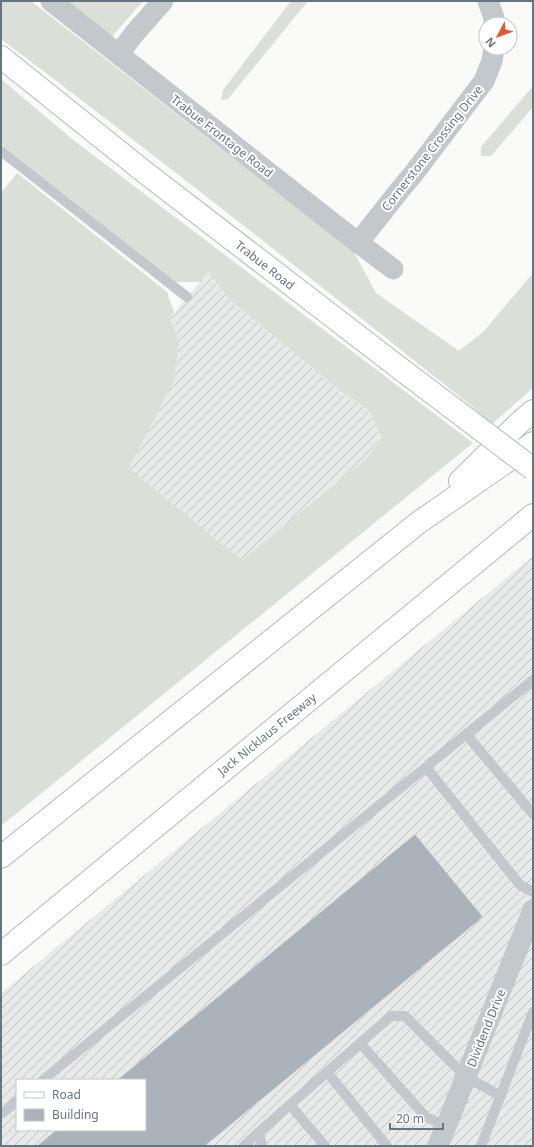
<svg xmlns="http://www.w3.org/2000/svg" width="534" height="1147" font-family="'Noto Sans',sans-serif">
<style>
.industrial{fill:url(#industrial-furrows);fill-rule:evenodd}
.grass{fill:#dadfd7}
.building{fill:#aab3b9;stroke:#dcdcda}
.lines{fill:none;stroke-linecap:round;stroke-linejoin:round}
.secondary-casing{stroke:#b3babf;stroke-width:24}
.highway-casing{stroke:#b4b9bd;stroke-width:24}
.lane{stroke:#c3c8cc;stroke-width:10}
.street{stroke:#c3c8cc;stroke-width:21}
.secondary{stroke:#fff;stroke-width:22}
.highway{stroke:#fff;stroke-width:22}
.secondary-bridge-casing{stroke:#b3babf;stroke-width:24;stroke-linecap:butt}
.secondary-bridge{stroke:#fff;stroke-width:22}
.labels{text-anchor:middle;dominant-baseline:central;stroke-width:4;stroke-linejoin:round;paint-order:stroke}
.street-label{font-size:12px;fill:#657683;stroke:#fff}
</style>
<defs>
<pattern id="industrial-furrows" width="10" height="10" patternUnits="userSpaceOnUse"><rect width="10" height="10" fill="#e8e9e9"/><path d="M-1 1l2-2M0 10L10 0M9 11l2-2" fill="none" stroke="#c0c1c2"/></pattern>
</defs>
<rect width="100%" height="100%" fill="#fafaf8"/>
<path class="industrial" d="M208,272L228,298L343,393L369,410L382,440L366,459L242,560L129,468L174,381L179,341L170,318Z
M533,556V1146H1V993ZM17,1080H145V1130H17Z"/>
<path class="grass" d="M1,1H31L354,252L376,293L459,351L484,331L533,273V388L492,424L470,405C315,281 159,158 1,39Z
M60,1H143L110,39Z
M291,1H308L228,99L221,100L223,90Z
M1,79L72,139L473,443L1,826V193L17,173L167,292L174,312L170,318L179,341L174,381L129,468L242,560L366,459L382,439L369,410L343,393L228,298L208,272L200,282H176L1,144Z
M533,86V107L491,156H481V147Z"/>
<path class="building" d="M415,834L483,917L205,1146H37L56,1130H145V1080H117Z"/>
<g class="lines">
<g class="secondary-casing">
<path id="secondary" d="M1,57L147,174L406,373"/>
</g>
<g class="highway-casing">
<path id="highway" d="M460,481L518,424L533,411
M1,857L418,523L533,443
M1,954L533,515"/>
</g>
<path class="lane" d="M1,151L187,297
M533,680L426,767L520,885L533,892
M466,734L533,814
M360,1043L426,1117L446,1126
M327,1072L387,1146
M43,1080L426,767
M290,1105L325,1146
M1,1114L17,1101
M244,1146L259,1132
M262,1146L259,1132L391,1016H405L466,1077L501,1096
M481,1146L533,1012"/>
<path class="street" d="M51,1L339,228L393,269
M488,1L494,18V24
M119,54L134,34L163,1
M358,243L399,191L414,173L484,81L492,61L494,48
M438,1146L533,910"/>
<use href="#secondary" class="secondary"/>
<use href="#highway" class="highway"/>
<g class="secondary-bridge-casing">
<path id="secondary-bridge" d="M406,373L533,469"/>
</g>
<use href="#secondary-bridge" class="secondary-bridge"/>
</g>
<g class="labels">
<g class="street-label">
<text transform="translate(222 136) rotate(38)">Trabue Frontage Road</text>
<text transform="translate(432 148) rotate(-52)">Cornerstone Crossing Drive</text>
<text transform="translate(265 265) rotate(38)">Trabue Road</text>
<text transform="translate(267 734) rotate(-39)">Jack Nicklaus Freeway</text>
<text transform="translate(486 1028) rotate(-68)">Dividend Drive</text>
</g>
</g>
<rect width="534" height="1147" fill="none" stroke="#657683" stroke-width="4"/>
<rect x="16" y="1079" width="130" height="52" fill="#ffffff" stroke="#c1c8cd"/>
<rect x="24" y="1092" width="20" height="6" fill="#ffffff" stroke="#c1c8cd"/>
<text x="52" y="1099" font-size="12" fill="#657683">Road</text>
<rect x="24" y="1109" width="20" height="12" fill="#aab3b9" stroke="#c1c8cd"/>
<text x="52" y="1119" font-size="12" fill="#657683">Building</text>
<g transform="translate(498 36) rotate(229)"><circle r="19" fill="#ffffff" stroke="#c1c8cd"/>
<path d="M0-3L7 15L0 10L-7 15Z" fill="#e4572e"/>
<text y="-6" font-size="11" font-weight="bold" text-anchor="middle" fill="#657683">N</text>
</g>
<path d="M390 1123v6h53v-6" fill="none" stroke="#657683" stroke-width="2"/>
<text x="396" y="1123" font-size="12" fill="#657683" stroke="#ffffff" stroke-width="3" paint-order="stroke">20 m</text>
</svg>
